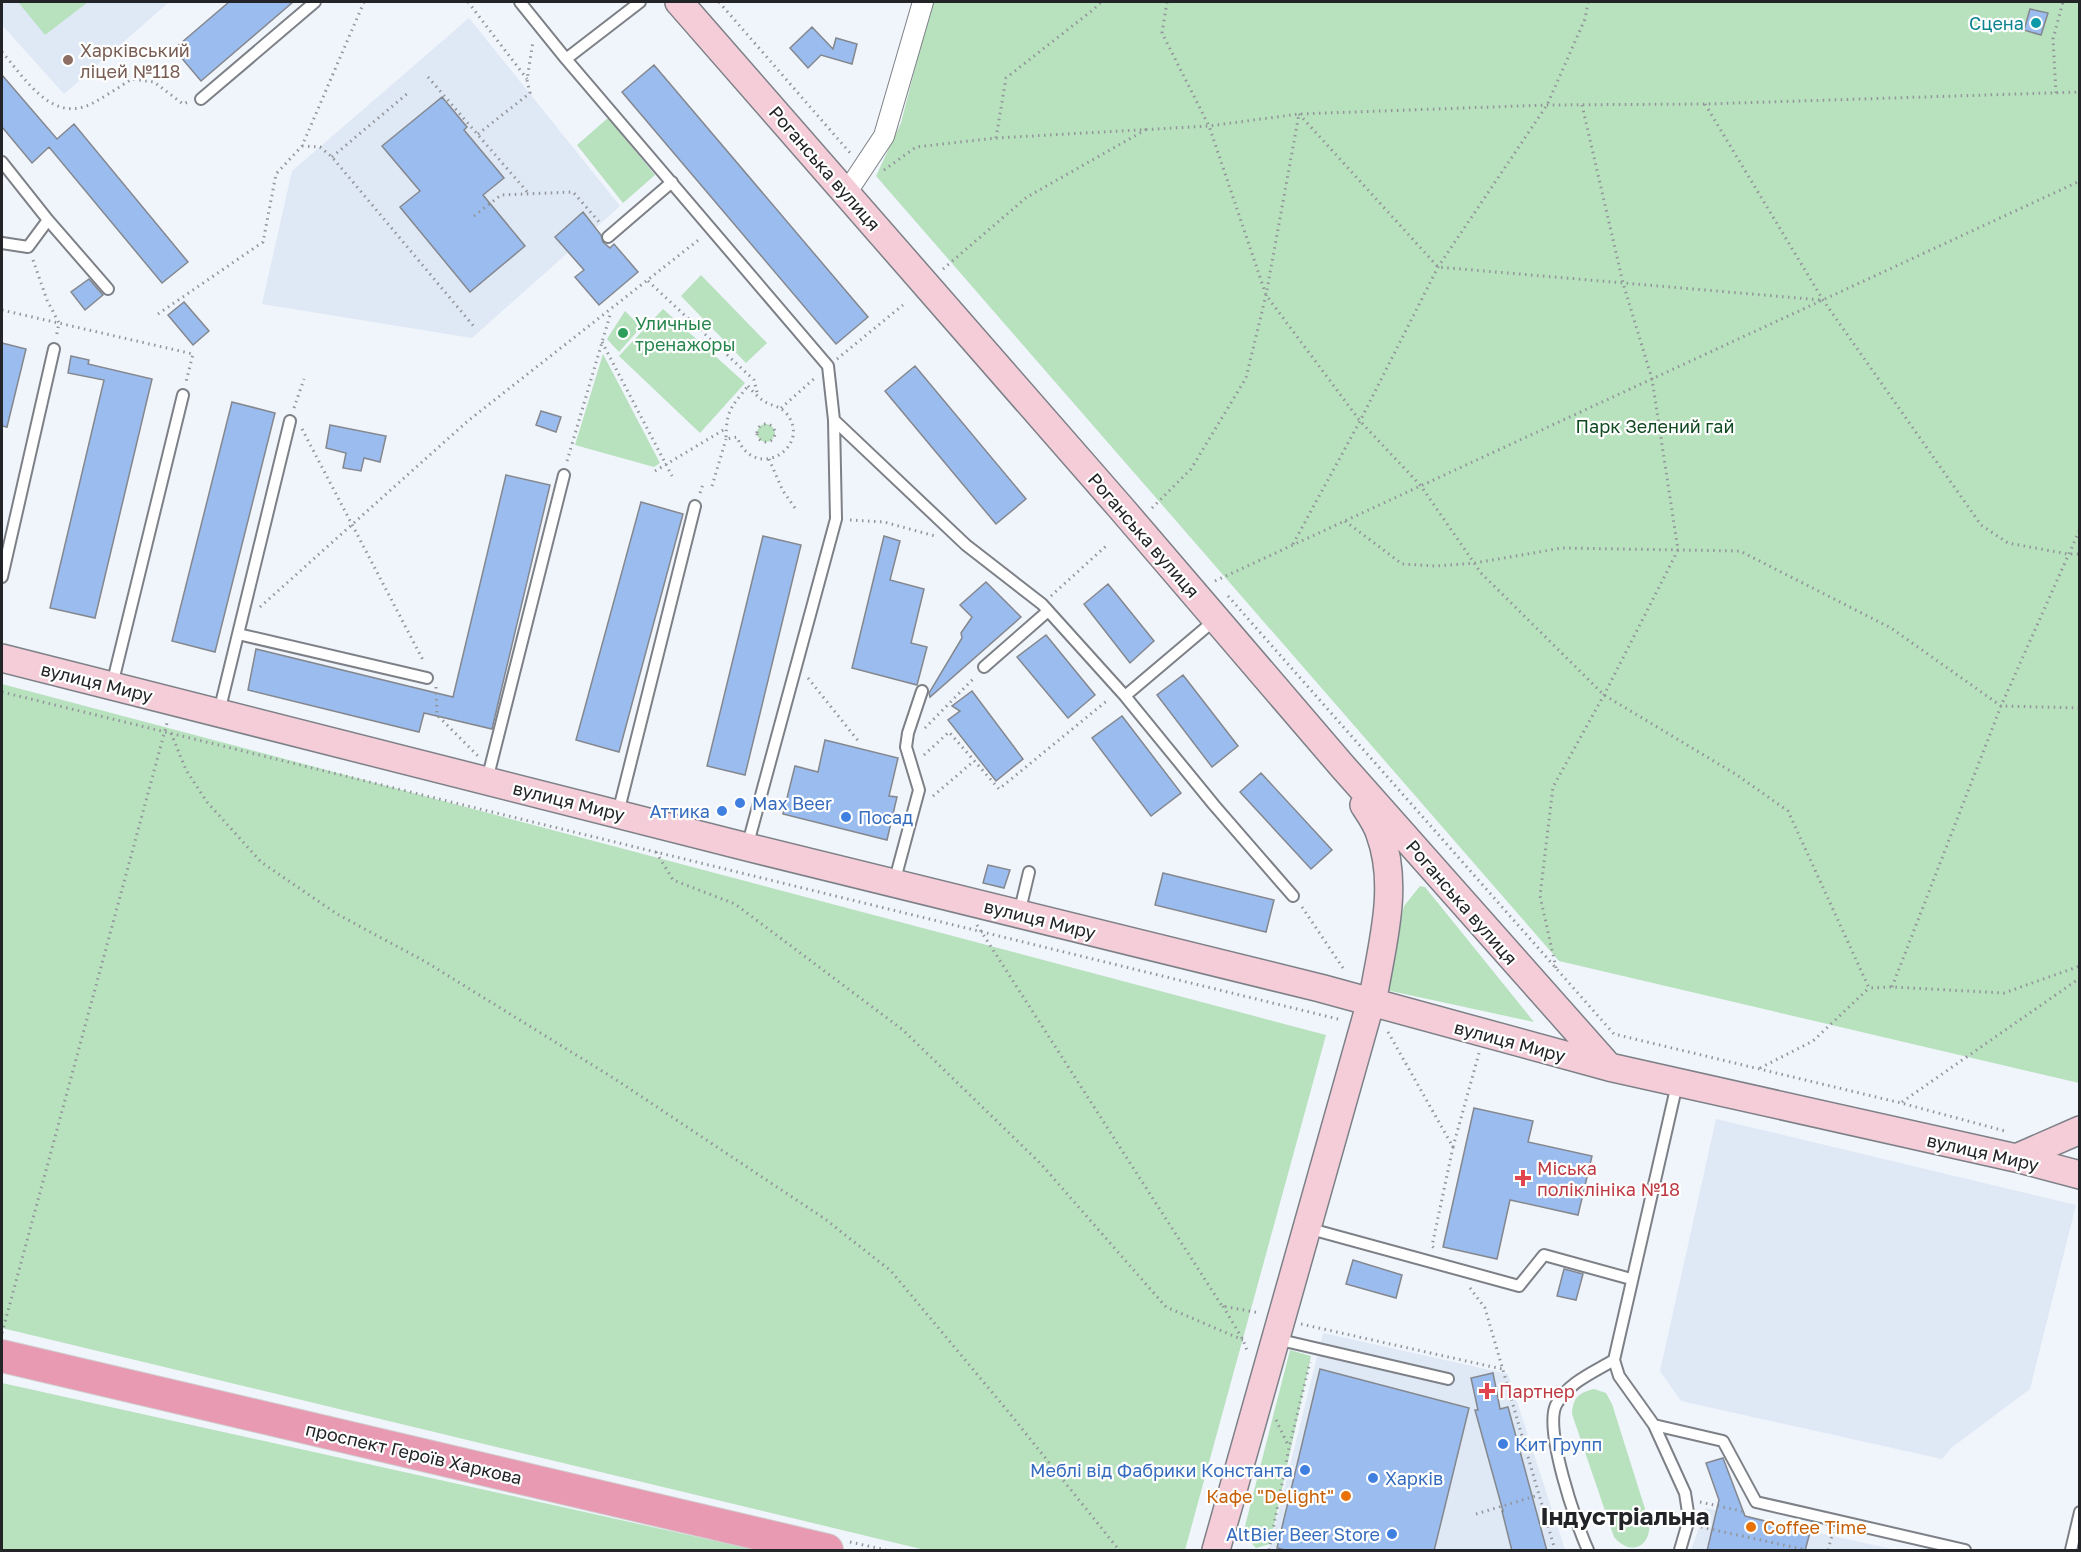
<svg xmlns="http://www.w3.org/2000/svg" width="2081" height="1552" font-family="'Golos Text',sans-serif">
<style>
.built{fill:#dfe8f5}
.green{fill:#b8e1be}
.building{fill:#9abcef;stroke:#84888e;stroke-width:1.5}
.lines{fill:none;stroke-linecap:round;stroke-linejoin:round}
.lane-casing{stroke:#7d8187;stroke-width:14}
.street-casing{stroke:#7d8187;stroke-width:22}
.secondary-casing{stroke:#7d8187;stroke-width:30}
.primary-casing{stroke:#cfcfcf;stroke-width:34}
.path{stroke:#92959a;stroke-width:3;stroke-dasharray:1.5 4.5;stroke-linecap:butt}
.lane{stroke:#fff;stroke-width:10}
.street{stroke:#fff;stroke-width:20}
.secondary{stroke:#f4cdd8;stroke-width:27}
.primary{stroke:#e89ab2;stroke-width:32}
.culture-dot{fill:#0f9aa8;stroke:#fff;stroke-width:2}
.education-dot{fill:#8d6e63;stroke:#fff;stroke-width:2}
.leisure-dot{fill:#2e9e5b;stroke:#fff;stroke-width:2}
.shop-dot{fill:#3f7fe0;stroke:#fff;stroke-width:2}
.health-dot{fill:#e0444e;stroke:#fff;stroke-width:2}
.food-dot{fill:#e8710a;stroke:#fff;stroke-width:2}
.labels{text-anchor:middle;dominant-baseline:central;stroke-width:4.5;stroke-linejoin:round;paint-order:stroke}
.culture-label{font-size:18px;fill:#0d838f;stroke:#fff;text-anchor:end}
.education-label{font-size:18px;fill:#785e54;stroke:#fff;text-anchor:start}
.street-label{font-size:18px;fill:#232427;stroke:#fff}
.leisure-label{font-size:18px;fill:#27864d;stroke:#fff;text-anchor:start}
.park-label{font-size:18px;fill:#104920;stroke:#fff}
.shop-label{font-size:18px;fill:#366cbe;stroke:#fff;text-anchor:start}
.health-label{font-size:18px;fill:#be3a42;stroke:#fff;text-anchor:start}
.food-label{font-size:18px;fill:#c56008;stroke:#fff;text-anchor:end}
.district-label{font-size:24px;font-weight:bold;fill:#232427;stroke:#fff}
</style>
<rect width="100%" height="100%" fill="#f0f4fb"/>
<path class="built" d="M2,2H169L64,94L2,25Z
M469,18L620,206L472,338L262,304L292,171Z
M1716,1119L2076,1205L2030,1389L1951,1448L1942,1459L1681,1401L1660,1371Z
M1323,1333L1508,1374L1565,1550H1269Z
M1706,1508L1896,1550H1691Z"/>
<path class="green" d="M18,2H88L45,35Z
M932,2H2079V1083L1559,961L876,176L901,123Z
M608,118L655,175L623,203L577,145Z
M701,275L767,343L746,363L681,296Z
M663,309L745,383L700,433L619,356Z
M625,311L641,327L619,352L607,339Z
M603,354L660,463L654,467L575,445Z
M757 433a9 9 0 1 1 18 0a9 9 0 1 1-18 0Z
M2,684L1326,1035L1185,1550H925L2,1328Z
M1420,886L1425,887L1534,1022L1386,990L1404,906Z
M1290,1350L1311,1356L1270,1544L1256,1548L1243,1534Z
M2,1383L756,1550H2Z
M1594,1389L1606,1393L1612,1404L1646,1512C1648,1517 1650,1525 1649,1531C1645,1552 1626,1552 1614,1537L1572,1414C1573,1398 1578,1393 1594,1389Z"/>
<path class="building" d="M229,2H293L201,81L174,49Z
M2030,9L2048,13L2041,35L2024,30Z
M812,27L833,49L836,38L857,44L852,64L821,55L808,68L790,48Z
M654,65L868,317L836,344L622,92Z
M2,75L57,139L74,124L188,262L162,283L49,147L32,163L2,127Z
M442,97L467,127L464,130L504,178L483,195L525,246L470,292L400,207L420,191L382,146Z
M583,212L601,235L603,242L610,248L614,244L638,272L599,305L575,277L584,270L555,237Z
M89,279L103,295L85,310L71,292Z
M184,302L209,331L193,345L168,315Z
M2,343L26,349L7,427L2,426Z
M71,356L89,360L88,364L152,379L95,618L50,608L104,380L68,373Z
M915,366L1026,499L996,524L885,391Z
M232,402L275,413L215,652L172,641Z
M541,411L561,417L556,432L536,425Z
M330,425L386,436L380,462L364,458L361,471L343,468L346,453L326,448Z
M506,475L550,485L492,729L424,713L419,732L248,690L256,649L453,697Z
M641,502L683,514L619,752L576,740Z
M763,536L801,545L745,775L707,766Z
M884,536L900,541L890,580L924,589L911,643L927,647L917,685L852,668Z
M986,582L1021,617L930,697L929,693L962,638L961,633L972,617L960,605Z
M1108,584L1154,641L1130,663L1084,604Z
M1046,635L1095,695L1068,718L1017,657Z
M1183,675L1238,746L1212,767L1157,695Z
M972,691L1023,759L996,781L948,720L960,711L952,706Z
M1122,716L1181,793L1151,816L1092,738Z
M825,740L898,758L889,796L897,797L887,840L783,814L795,766L818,772Z
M1261,773L1332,850L1311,869L1240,792Z
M988,865L1010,870L1004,888L983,883Z
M1163,873L1274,900L1266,932L1155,905Z
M1474,1108L1533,1121L1528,1142L1592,1156L1578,1215L1510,1200L1497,1259L1443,1247Z
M1353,1260L1402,1275L1396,1298L1346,1284Z
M1564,1269L1583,1274L1576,1300L1557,1296Z
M1320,1369L1469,1408L1434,1551H1290L1277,1548Z
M1493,1373L1500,1409L1508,1407L1547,1551H1512L1502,1511H1503L1475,1410H1478L1471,1378Z
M1723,1458L1745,1516L1810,1532L1805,1551H1707L1719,1500L1706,1463Z"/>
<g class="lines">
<g class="lane-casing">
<path id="lane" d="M520,2L566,59L640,2
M566,59L828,366L834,420L966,545L1042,604L1125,696L1214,805L1293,896
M201,99L315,2
M2,162L48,220L108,289
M608,237L672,182
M2,243L28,247L48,220
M2,577L54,349
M238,634L427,678
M984,667L1048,611
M112,685L183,395
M1125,696L1216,619
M219,712L290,421
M487,780L564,475
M618,813L695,506
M747,847L836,519L834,420
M894,883L919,790L906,747L908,733L922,691
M1019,914L1029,872
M1677,1084L1614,1360L1619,1376L1654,1425L1685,1493L1689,1519L1680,1550
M1307,1228L1519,1286L1544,1255L1631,1279
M1276,1339L1448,1379
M1654,1425L1723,1441L1756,1502L1965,1550
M1588,1550C1576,1524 1544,1430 1556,1405C1567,1383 1594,1372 1614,1360
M2071,1550L2080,1512"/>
</g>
<g class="street-casing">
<path id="street" d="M847,192L884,136L923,2"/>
</g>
<g class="secondary-casing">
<path id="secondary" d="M679,2L1121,508L1343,767L1609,1067
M2,658L747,847L1320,988L1609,1067L2016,1158L2080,1175
M2016,1158L2080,1130
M1216,1550L1375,987C1384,937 1398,883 1380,834C1377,824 1370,814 1364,805"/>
</g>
<g class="primary-casing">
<path id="primary" d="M2,1356L827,1550"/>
</g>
<path class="path" d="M468,2L527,79
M719,2L851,154
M1167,2L1162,33L1209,126L1266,295L1360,421L1421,486L1481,573L1604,695L1737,775L1788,811L1869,988L1892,987L2004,993L2080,966
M2,52C25,78 52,125 93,103C106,96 119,87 132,79L154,82L183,104L188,102
M428,77L529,194
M2056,93L2053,39L2063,2
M1705,104L1823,300L1981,525L2008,543L2068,554H2080
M1299,114L1438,267L1821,300
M478,134L530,93L527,80L533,41
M996,138L1006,78L1094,9L1101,2
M302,146L320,147L332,157L476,329
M332,157L408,93
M884,170L916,147L996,138L1209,126L1299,114L1547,105L1705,104L2080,92
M474,216L501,195L573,192L601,224
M33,260L47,300L59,323L56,338
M943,269L1027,197L1147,129
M648,281L754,380L758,396
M2,310L193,354L186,382
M158,314L263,242L276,174L302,146L364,2
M602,342L672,476
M837,359L903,305
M748,386C753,392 759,398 765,402C772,406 780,406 786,413C814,446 755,484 737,437L726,439C726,411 731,407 748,386Z
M294,408L304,379
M781,408L816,377
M757 433a9 9 0 1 1 18 0a9 9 0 1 1-18 0Z
M302,429L424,662
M769,459L783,491L795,508
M567,461L611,312
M655,471L725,429
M712,486L726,439
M700,493L703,484
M1152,508L1191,469L1246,378L1266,295L1299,114
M850,520L884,522L935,536
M1345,521L1402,564L1436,566L1475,563L1562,548L1740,551L1891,628L2001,706L2080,708
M1293,544L1360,421L1438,267L1547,105L1585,19L1588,2
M1215,581L2080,181
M1051,596L1106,546
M1228,596L1614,1034L1901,1103L2005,1131
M260,607L469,420L701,238
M808,678L859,742
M436,687L437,715L478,756
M2,692L1342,1020
M925,728L975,677
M171,733L186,770L207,802L261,862L337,914L426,962L615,1079L825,1219L891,1271L1011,1415L1119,1550
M924,755L949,732L999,789L1109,699
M933,796L974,761
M656,852L673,880L735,904L903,1030L1041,1164L1166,1307L1243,1340
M1302,907L1345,971
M977,925L1222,1306L1260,1313
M1556,968L1540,896L1553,787L1604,695L1678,550L1652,379L1623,283L1582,105
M1892,987L2001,706L2080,529
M1388,1032L1453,1147L1432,1246L1434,1248
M1760,1068L1813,1041L1869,988
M1902,1102L2080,978
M1453,1147L1479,1053
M1470,1288L1485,1308L1555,1550
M1223,1306L1243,1340L1248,1353
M1301,1324L1502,1369
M2,1333L167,723
M1276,1420L1289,1447
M1700,1502L1746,1512
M1476,1514L1539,1495
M1701,1527L1806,1550
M850,1542L886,1550
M1269,1550L1289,1448L1310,1362
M1828,1550L1833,1532"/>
<use href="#lane" class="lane"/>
<use href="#street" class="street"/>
<use href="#secondary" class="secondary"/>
<use href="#primary" class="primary"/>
</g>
<circle class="culture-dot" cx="2036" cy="23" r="6"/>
<circle class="education-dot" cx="68" cy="60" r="6"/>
<circle class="leisure-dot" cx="623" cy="333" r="6"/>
<g class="shop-dot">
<circle cx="740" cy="803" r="6"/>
<circle cx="722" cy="811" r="6"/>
<circle cx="846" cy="817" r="6"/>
<circle cx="1503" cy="1444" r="6"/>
<circle cx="1305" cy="1470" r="6"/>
<circle cx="1373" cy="1478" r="6"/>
<circle cx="1392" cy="1534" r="6"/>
</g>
<g class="health-dot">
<path d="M1520 1169h6v6h6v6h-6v6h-6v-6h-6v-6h6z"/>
<path d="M1484 1382h6v6h6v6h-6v6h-6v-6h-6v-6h6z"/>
</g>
<g class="food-dot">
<circle cx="1346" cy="1496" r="6"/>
<circle cx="1751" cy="1527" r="6"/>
</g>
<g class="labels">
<g class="culture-label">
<text x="2024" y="23">Сцена</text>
</g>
<g class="education-label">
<text x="80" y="50">Харківський<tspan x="80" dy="21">ліцей №118</tspan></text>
</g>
<g class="street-label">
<text transform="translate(825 168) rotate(49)">Роганська вулиця</text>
<text transform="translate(1144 535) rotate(49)">Роганська вулиця</text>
<text transform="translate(97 682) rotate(14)">вулиця Миру</text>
<text transform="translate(569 801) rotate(14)">вулиця Миру</text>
<text transform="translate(1462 902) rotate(49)">Роганська вулиця</text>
<text transform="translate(1040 919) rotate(14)">вулиця Миру</text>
<text transform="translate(1510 1041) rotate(15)">вулиця Миру</text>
<text transform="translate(1983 1152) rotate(13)">вулиця Миру</text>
<text transform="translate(414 1453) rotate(13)">проспект Героїв Харкова</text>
</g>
<g class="leisure-label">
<text x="635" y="323">Уличные<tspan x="635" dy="21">тренажоры</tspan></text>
</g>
<g class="park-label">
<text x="1655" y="426">Парк Зелений гай</text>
</g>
<g class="shop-label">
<text x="752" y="803">Max Beer</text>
<text x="710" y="811" text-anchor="end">Аттика</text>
<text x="858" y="817">Посад</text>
<text x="1515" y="1444">Кит Групп</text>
<text x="1293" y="1470" text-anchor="end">Меблі від Фабрики Константа</text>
<text x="1385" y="1478">Харків</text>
<text x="1380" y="1534" text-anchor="end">AltBier Beer Store</text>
</g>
<g class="health-label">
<text x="1537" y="1168">Міська<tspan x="1537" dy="21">поліклініка №18</tspan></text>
<text x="1499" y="1391">Партнер</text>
</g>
<g class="food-label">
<text x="1334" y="1496">Кафе "Delight"</text>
<text x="1763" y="1527" text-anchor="start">Coffee Time</text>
</g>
<g class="district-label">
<text x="1625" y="1515">Індустріальна</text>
</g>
</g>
<rect width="2081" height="1552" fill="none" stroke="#232427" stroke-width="6"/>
</svg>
